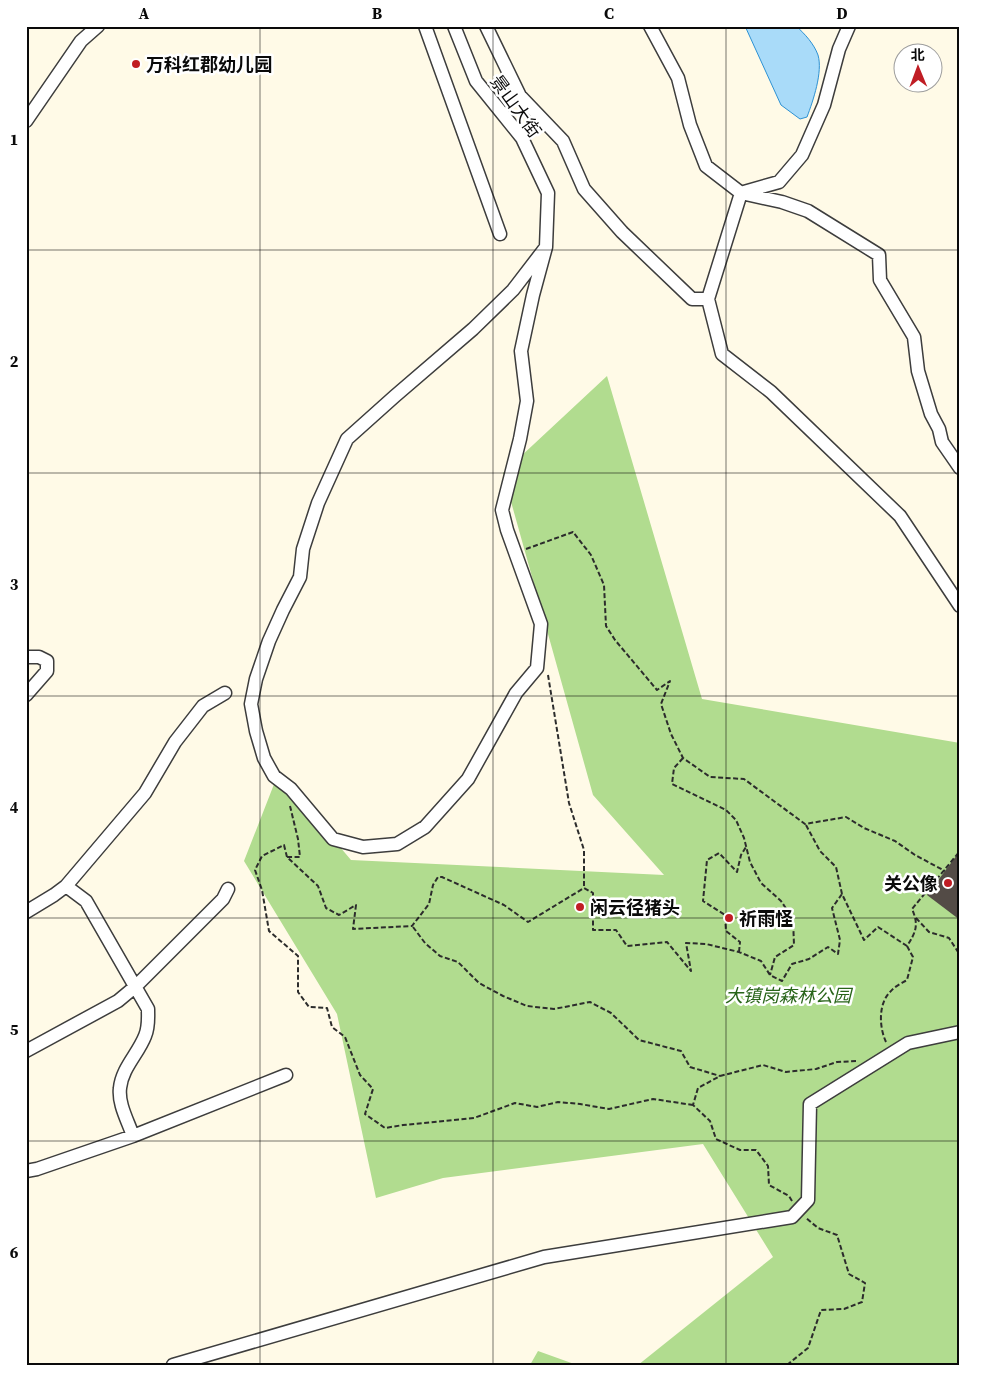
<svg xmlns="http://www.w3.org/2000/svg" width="986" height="1391" font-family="'Source Serif 4','Noto Sans SC',serif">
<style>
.forest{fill:#b1dc8f}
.water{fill:#a9dbf9;stroke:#2d91d3}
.building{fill:#534b46}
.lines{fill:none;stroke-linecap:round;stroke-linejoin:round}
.minor-casing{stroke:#3d3d3d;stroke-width:15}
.path{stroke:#2c2c2c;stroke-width:2;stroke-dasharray:5 2.5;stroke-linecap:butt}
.minor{stroke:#fff;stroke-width:12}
.grid{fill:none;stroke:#0a0a0a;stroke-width:1;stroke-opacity:0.55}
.poi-dot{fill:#c01d24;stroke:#fff;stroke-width:2}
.labels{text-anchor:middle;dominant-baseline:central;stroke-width:5;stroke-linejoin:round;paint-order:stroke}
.poi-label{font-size:18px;font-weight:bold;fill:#0a0a0a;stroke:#fff;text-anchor:start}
.street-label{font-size:18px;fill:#0a0a0a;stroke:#fff}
.park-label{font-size:18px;font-style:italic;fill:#286419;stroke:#fff}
.neatline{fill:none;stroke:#0a0a0a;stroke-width:2}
.grid-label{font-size:16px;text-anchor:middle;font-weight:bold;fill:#0a0a0a}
</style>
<rect width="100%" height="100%" fill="#fffae7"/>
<path class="forest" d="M607,376L702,699L960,743V1365H638L773,1257L703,1144L443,1178L376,1198L337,1014L244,861L278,774L351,860L664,875L593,795L503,473Z
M538,1351L577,1365H530Z"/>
<path class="water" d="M745,26H796C805,34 814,44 818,55C823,72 813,101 807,117L800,119L781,105Z"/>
<path class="building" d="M960,851V920L927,895Z"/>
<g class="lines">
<g class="minor-casing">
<path id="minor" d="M425,26L500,234
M454,26L476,81L522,138L548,193L546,247L533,295L521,351L527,401L520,439L502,510L507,530L541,624L537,668L516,693L468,779L425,827L397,844L363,847L333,839L291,789L274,776L264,758L256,731L251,704L256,679L269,641L283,610L300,577L303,549L318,503L347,439L395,396L473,329L513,290L546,247
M486,26L520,96L563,141L584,189L622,232L692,299H708
M650,26L678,78L690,125L706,166L741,193L782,202L808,211L879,255L880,280L914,337L918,371L931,414L939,429L942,442L960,468
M26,121L81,41L98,26
M744,192L779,182L802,155L824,105L839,49L849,26
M741,193L708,299L722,354L771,392L900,516L960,606
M26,657H39L47,661V671L26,695
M66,886L86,901L148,1009C148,1018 149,1027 145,1036C138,1054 122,1068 120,1088C118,1104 128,1121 133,1136
M26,912L54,895L66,886L145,793L175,742L203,706L225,693
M26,1051L118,1001L136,986L223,899L228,889
M26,1171L37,1169L133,1136L286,1075
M173,1365L544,1257L792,1217L808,1200L810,1104L908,1043L960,1032"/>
</g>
<path class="path" d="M526,549L573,532L591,555L604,585L606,626L615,640L657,690L670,681L661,704L671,734L683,758L710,777L744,779L805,824L846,817L864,828L895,841L915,855L945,871
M548,675L569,803L584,850V888
M683,758L674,768L672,784L726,810L736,820L744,838L750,862L761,883L781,901L793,919L794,945L775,957L770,975
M290,806L298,839L300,857H287L318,886L326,908L339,915L356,905L353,929L412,926L429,904L433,885L438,877H442L504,905L528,922L584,888L593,893V930H616L627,946L667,942L691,971L686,943L706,944L739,952L761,961L770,975L782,981L792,964L809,959L828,947L838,954L840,940L832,908L842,894L864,940L878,927L907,946C916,932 919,925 912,909L960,851
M806,825L820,851L836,867L842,894
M287,857L284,845L262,856L255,870L262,890L269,931L298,956V992L309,1007L327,1008L332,1027L345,1037L360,1075L373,1089L365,1114L385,1128L403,1125L474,1118L515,1103L537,1107L558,1102L580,1104L609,1109L653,1099L693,1105
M916,918L929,932L949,938L960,955
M413,927L425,943L440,956L458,962L479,983L503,996L527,1006L554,1009L590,1002L611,1013L639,1040L681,1051L690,1067L720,1076
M739,952L740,942L726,931L725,915L703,901L707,860L719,853L737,872L741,855L746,847
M886,1042C879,1027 878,1003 891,991C895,986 902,983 907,980L913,957L907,946
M792,1201L789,1196L769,1185L768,1166L756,1150H740L716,1139L710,1121L693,1105L698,1088L720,1076L763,1065L786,1072L816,1069L837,1062L856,1061
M787,1365L808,1348L821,1310L844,1309L862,1302L865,1283L849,1274L837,1235L818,1228L806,1218"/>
<use href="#minor" class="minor"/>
</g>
<path class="grid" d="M260,26V1365M493,26V1365M726,26V1365M26,250H960M26,473H960M26,696H960M26,918H960M26,1141H960"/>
<g class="poi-dot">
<circle cx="136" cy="64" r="5"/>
<circle cx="948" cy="883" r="5"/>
<circle cx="580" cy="907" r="5"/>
<circle cx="729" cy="918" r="5"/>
</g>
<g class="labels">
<g class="poi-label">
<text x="146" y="64">万科红郡幼儿园</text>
<text x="938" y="883" text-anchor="end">关公像</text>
<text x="590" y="907">闲云径猪头</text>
<text x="739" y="918">祈雨怪</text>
</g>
<g class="street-label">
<text transform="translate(516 106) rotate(54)">景山大街</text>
</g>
<g class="park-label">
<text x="788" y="995">大镇岗森林公园</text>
</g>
</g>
<rect width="986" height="1391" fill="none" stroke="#ffffff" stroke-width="55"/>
<g transform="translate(918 68) rotate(359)"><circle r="24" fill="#ffffff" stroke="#9d9d9d"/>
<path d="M0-4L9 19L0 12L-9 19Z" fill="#c01d24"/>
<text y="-8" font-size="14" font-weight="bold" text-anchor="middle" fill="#0a0a0a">北</text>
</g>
<rect x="28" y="28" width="930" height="1336" class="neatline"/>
<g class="grid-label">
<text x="144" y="19">A</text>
<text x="377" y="19">B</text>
<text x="609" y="19">C</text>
<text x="842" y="19">D</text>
<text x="14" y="145">1</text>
<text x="14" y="367">2</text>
<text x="14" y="590">3</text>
<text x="14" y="813">4</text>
<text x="14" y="1035">5</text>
<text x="14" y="1258">6</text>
</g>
</svg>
